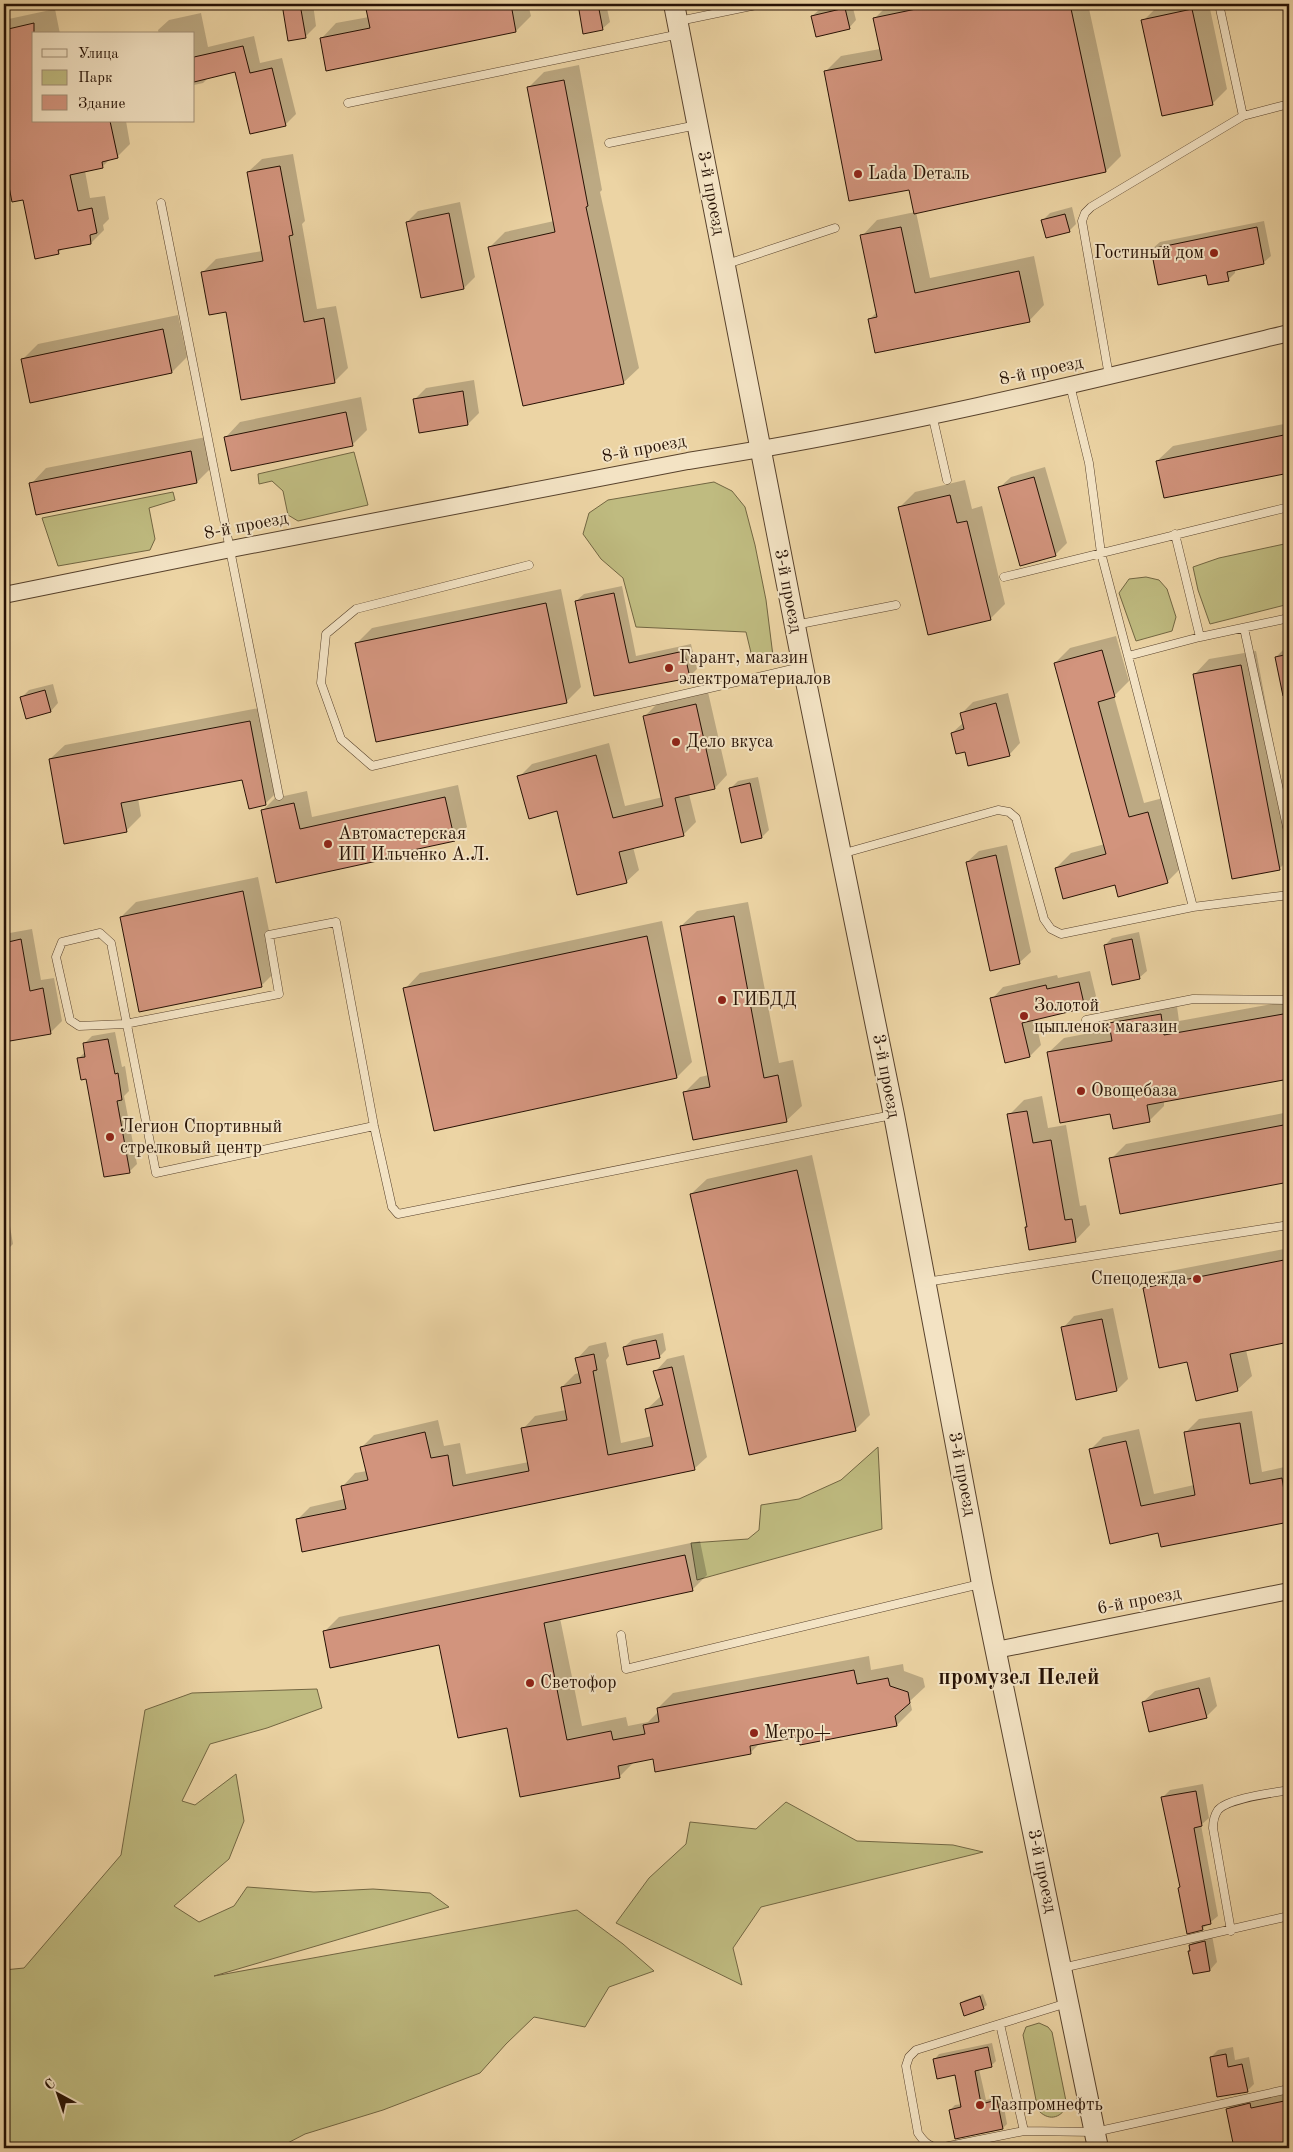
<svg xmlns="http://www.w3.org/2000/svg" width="1293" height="2152" font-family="'Old Standard TT',serif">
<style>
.green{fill:#bfbb80;stroke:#726642}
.shadow{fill:#0003}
.building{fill:#d2947d;stroke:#261104}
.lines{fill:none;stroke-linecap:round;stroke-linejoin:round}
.service-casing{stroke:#58422c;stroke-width:9}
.minor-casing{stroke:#58422c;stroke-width:18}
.tertiary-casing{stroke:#58422c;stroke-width:22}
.service{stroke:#f3e3c4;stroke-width:8}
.minor{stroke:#f3e3c4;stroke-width:16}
.tertiary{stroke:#f3e3c4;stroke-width:20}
.poi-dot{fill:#8f2418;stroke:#f3e3c4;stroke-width:2}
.labels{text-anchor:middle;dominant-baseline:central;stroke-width:4;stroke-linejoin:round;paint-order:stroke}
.poi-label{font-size:18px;fill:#261104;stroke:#f3e3c4;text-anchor:start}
.street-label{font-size:18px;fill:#261104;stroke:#f3e3c4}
.district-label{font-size:22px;font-weight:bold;fill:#261104;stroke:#f3e3c4}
</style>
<rect width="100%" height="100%" fill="#ecd4a4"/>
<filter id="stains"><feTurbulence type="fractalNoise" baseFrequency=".004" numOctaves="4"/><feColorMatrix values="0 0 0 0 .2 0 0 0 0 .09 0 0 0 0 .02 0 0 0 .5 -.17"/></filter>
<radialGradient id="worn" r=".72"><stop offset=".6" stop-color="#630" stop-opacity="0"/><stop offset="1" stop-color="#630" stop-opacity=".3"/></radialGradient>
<path class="green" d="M354,452L368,505L298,521L288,515L283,491L272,481L259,484L258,474Z
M714,482L732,491L745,507L755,545L766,600L773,656L753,661L746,632L636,627L623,578L601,559L583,534L589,513L608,500Z
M173,492L175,500L149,508L155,539L150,550L58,566L42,518Z
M1289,543V604L1210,624L1198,590L1193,567L1219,558Z
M1146,577L1159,580L1167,589L1176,617L1172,631L1136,641L1119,593L1129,579Z
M878,1447L882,1529L697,1580L691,1543L748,1539L759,1530L761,1505L799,1499L841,1480Z
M317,1689L322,1708L267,1728L210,1744L182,1801L195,1805L236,1774L244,1821L229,1859L174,1906L199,1922L234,1906L247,1887L314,1892L373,1889L430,1893L449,1907L214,1976L577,1910L623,1944L654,1971L609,1987L585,2027L534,2017L506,2044L480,2073L383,2110L305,2134L278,2148H4V1970L24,1968L121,1855L145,1710L192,1693Z
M786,1802L857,1841L953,1845L983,1852L761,1907L733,1948L742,1985L616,1923L649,1878L686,1844L690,1822L756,1829Z
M1039,2023L1048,2027L1052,2032L1067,2106C1060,2119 1048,2121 1038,2110L1023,2035L1026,2027Z"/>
<path class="shadow" d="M283,4H313L316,26L305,37L289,40Z
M366,4H528L531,16L516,31L321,39L336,23L369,17Z
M579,4H606L610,22L602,29L584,32Z
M842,4H852L856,20L849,28L812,16L820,9Z
M889,4H1088L1121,156L1106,171L916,212L930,278L1034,256L1044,305L1029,321L869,320L877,312L862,236L877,220L915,212L910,188L826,71L841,56L880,49L874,19Z
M1167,4H1209L1227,89L1212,104L1143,21L1158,6Z
M55,9L60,34H34V121H126L130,144L117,157L111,158L102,167L85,171L90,198L105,196L109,219L103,225L104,230L91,243L63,248L58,253L24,198L13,200L4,155V20Z
M201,13L208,47L254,36L260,63L282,58L296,114L285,125L236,70L209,77L203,83L194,85V34H159L158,30L169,20Z
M579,65L602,190L600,192L639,368L623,383L490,247L505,232L554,221L529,87L544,72Z
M293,154L305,221L302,224L317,309L336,306L348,368L334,382L227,310L203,272L216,259L262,251L248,172L262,159Z
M460,202L475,277L464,288L407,222L418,211Z
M1072,207L1076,224L1069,231L1043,220L1050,213Z
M1264,221L1271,256L1263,263L1235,269V273L1228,280L1207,273L1152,249L1160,242Z
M178,315L187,357L172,372L22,360L38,344Z
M474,380L479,413L468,424L415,399L426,388Z
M361,397L367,430L352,445L225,438L240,422Z
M1289,423V471L1165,497L1157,461L1173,446Z
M206,437L212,467L197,482L31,484L46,468Z
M1045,467L1067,543L1055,555L999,488L1011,477Z
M965,480L972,509L982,506L1005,604L990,619L900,507L915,492Z
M622,586L636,656L691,644L697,669L689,677L595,695L576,601L584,594Z
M561,589L581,687L566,702L357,643L372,628Z
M1116,636L1129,681L1114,696L1144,803L1163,798L1182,867L1167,882L1056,868L1071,853L1105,844L1055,663L1070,648Z
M1289,644V723L1276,657Z
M1256,651L1289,826V859L1279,869L1194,675L1209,659Z
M53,684L58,703L51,711L22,697L29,690Z
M708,692L727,775L715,788L689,794L696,822L683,835L633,847L639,870L626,882L558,810L519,777L532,764L609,743L625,806L663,797L644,717L657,704Z
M1008,693L1020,743L1009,755L966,751L952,733L964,722L962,713L973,702Z
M264,707L280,789L265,804L243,779L138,798L141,816L126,831L50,759L65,745Z
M758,777L769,830L762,837L731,788L738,781Z
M458,785L467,827L454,840L395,853L391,857L277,882L262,811L275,798L307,791L312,817Z
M1007,845L1031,952L1019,963L967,862L979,851Z
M258,877L277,970L262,985L140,1010L121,917L136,902Z
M748,902L779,1063L793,1060L802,1106L786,1121L685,1092L700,1077L709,1075L681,926L697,911Z
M662,921L692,1062L677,1077L435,1129L405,989L420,973Z
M32,929L41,980L54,978L62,1021L51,1032L5,1041L4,934Z
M1139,932L1147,971L1139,978L1105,945L1112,938Z
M1090,971L1096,996L1084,1007L1035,1019L1041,1045L1030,1056L992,999L1003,987L1057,975L1058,978Z
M1176,999L1179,1021L1289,1001V1078L1164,1101V1106L1149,1121L1111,1112L1048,1053L1064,1038L1111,1029L1110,1024L1126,1008Z
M115,1032L122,1067L125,1066L129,1091L124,1096L137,1164L129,1172L79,1058L86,1051L84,1044L92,1036Z
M1042,1096L1048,1128L1066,1125L1080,1206L1086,1205L1090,1225L1075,1241L1026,1228L1028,1226L1009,1115L1024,1100Z
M1289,1112V1180L1121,1212L1111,1159L1126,1144Z
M812,1155L870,1415L855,1430L691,1194L707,1179Z
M6,1203L13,1244L4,1253V1204Z
M1289,1248V1341L1246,1350L1252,1376L1237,1390L1188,1361L1145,1288L1160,1273Z
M1113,1308L1128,1379L1117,1390L1063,1328L1074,1316Z
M663,1333L666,1350L659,1357L624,1347L632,1340Z
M606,1342L609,1356L606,1360L621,1443L652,1436L647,1409L661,1396L655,1372L667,1359L684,1355L707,1457L694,1469L297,1520L310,1507L345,1499L343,1486L355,1473L367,1471L362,1447L374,1435L438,1420L444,1446L460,1443L466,1474L529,1462L523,1429L535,1416L566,1410L562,1387L575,1374L580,1373L577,1359L589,1346Z
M1252,1411L1262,1472L1289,1466V1520L1162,1546L1159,1531L1090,1450L1103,1437L1139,1429L1154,1494L1194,1485L1186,1432L1199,1419Z
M700,1541L707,1575L692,1590L560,1618L582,1726L626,1717L628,1726L648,1722L659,1711L658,1708L673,1693L869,1656L871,1670L903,1664L904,1671L923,1678L925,1687L910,1701L912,1710L897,1725L799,1736L760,1743L750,1753L654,1758L634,1762L619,1777L508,1726L440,1644L324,1632L339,1617Z
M1210,1677L1217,1706L1206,1717L1143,1702L1155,1691Z
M1203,1784L1209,1818L1201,1825L1218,1916L1202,1929L1181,1886L1163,1797L1170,1790Z
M1212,1935L1217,1962L1210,1970L1191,1950L1190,1945L1198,1938Z
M983,1994L987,2005L983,2008L961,2003L965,2000Z
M992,2043L996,2061L991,2066L979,2069L986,2100L1002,2096L1007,2124L1003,2128L950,2110L955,2105L962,2104L956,2074L935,2059L939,2054Z
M1233,2047L1235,2060L1249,2057L1254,2084L1247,2091L1211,2057L1218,2050Z
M1289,2090V2148H1234L1227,2109L1241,2096L1263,2091L1264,2095Z"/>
<path class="building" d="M282,4H300L306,38L288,41Z
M365,4H511L516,32L326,71L320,38L370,28Z
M578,4H598L603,30L583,34Z
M940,4H1070L1106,172L914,214L909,190L849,201L824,71L882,60L873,18Z
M845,8L850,29L816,37L811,16Z
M1192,9L1213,105L1162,116L1141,20Z
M34,23V121H110L118,158L102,162L103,168L70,175L78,211L92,208L97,233L90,235L91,244L58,250L59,254L35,259L23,200L12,202L4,161V30Z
M243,46L250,73L272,68L286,126L250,134L235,72L194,82V57Z
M564,80L588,206L586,207L624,384L523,406L488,247L555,232L527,87Z
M280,166L293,235L289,236L304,322L324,318L335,383L241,400L226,312L209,315L201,272L263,261L247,172Z
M449,213L464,289L421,298L406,222Z
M1065,214L1070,232L1046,238L1041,220Z
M901,227L915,293L1019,271L1030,322L875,353L868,319L877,317L860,235Z
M1257,227L1264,264L1227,272L1229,281L1208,285L1206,275L1158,285L1151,249Z
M163,329L172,373L30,403L21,359Z
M463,391L468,425L419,433L413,399Z
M346,412L353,446L231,471L224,437Z
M1284,435L1289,460V473L1164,498L1156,461Z
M191,451L197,483L36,515L29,483Z
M1034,477L1056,556L1020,566L998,487Z
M950,495L957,523L967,521L991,620L928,635L898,507Z
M614,593L629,663L684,651L690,678L594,696L575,601Z
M546,603L567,703L376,742L355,643Z
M1102,650L1115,697L1098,702L1129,817L1148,812L1168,883L1118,897L1115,885L1063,899L1055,868L1106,854L1054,663Z
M1289,654V695L1283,696L1275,657Z
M1241,665L1280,870L1232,879L1193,674Z
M45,690L51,712L26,719L20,697Z
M996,703L1010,756L968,766L965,752L956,754L951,733L964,729L960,713Z
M696,704L715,789L675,798L684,836L619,852L627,883L577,895L557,811L529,819L517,776L596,755L613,818L663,806L643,716Z
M250,721L266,805L249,809L242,780L121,803L127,832L64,844L49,759Z
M750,783L762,838L741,843L729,788Z
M445,797L455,841L390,855L391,858L276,883L261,810L294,803L300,829Z
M996,855L1020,964L990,971L966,862Z
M243,891L262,987L139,1012L120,917Z
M734,916L764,1078L778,1075L787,1122L693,1140L683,1092L710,1087L680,926Z
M647,936L677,1078L434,1131L403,988Z
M21,939L30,991L43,988L51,1034L4,1042V943Z
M1132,939L1140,979L1112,985L1104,945Z
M1079,982L1085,1008L1022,1023L1030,1057L1005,1063L990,998L1046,985L1047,989Z
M1289,1013V1079L1147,1105L1150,1122L1113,1129L1110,1114L1060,1123L1047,1052L1112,1041L1109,1023L1161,1014L1164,1035Z
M108,1039L115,1074L118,1073L122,1100L117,1101L130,1173L104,1177L86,1079L81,1080L77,1058L85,1057L83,1043Z
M1027,1111L1033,1143L1051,1140L1065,1220L1072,1219L1076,1242L1029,1250L1025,1227H1027L1007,1114Z
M1289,1124V1182L1120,1214L1109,1158Z
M797,1170L856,1431L749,1455L690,1194Z
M1289,1259V1342L1230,1354L1238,1391L1196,1401L1187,1362L1159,1368L1143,1288Z
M1102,1319L1117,1391L1076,1400L1061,1327Z
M656,1340L660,1358L627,1365L623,1347Z
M594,1354L597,1370L593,1371L608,1455L653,1446L645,1409L663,1405L653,1371L672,1367L695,1470L302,1552L296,1519L346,1509L341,1486L368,1480L360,1447L425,1432L431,1458L448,1455L453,1486L529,1471L521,1428L567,1420L561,1387L581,1383L575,1358Z
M1240,1423L1250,1484L1282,1478L1289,1522L1161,1547L1158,1533L1110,1544L1089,1449L1126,1441L1141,1506L1195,1495L1184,1432Z
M685,1555L693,1591L544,1623L567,1740L611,1731L613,1740L645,1734L643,1725L659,1722L657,1708L854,1670L857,1684L888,1678L890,1686L908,1692L910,1703L895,1716L897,1726L800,1745L798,1737L750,1746L751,1754L655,1772L653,1759L618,1766L620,1778L520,1797L507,1728L458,1738L439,1645L330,1668L323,1631Z
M1199,1688L1207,1718L1149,1732L1142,1702Z
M1196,1791L1202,1826L1194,1828L1211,1924L1202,1926L1203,1930L1187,1934L1178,1888L1180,1887L1161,1797Z
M1205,1941L1210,1971L1193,1974L1188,1951H1190L1189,1945Z
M980,1996L984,2009L964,2016L960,2003Z
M988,2047L992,2067L975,2071L981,2104L997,2100L1003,2129L955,2139L949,2110L961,2107L955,2075L937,2079L933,2059Z
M1226,2054L1228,2067L1242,2064L1248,2092L1217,2097L1210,2057Z
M1289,2100V2148H1234L1226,2109L1250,2103L1251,2108Z"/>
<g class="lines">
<g class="service-casing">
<path id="service" d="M1219,4L1243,116
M679,21L761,4
M348,103L680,34
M609,143L697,125
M161,203L279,796
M727,264L835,228
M1109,376L1082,221L1085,213L1091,207L1243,116L1289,104
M1070,385L1089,463L1101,553L1128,656L1200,637L1289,618
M932,414L947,480
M1175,534L1200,637
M529,565L356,609L326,634L321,683L341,739L372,766L801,667
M1004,577L1289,507
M795,625L896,605
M1244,628L1289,836
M1128,656L1193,907
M841,854L998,810L1009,812L1016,818L1044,919L1051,929L1061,934L1193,907L1289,895
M1086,1020L1193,999L1289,1000
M374,1126L156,1173L111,943L100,933L62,942L56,957L70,1020L79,1026L125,1024L279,994L269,935L336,922L374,1126L392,1207L398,1214L892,1115
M926,1282L1289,1225
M621,1635L626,1669L980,1584
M1231,1931L1213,1828C1213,1822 1214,1816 1218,1810C1228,1798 1273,1793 1289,1790
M1062,1968L1289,1916
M1067,2003L916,2050L909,2057L906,2066L918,2133C924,2142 928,2146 939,2148L1024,2131L1095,2132L1289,2089
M1000,2024L1024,2131"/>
</g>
<g class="minor-casing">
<path id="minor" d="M4,595L231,549L688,461C890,430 1090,381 1289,333
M996,1650L1289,1591"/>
</g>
<g class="tertiary-casing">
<path id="tertiary" d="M674,4L803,667L894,1115L982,1584L1098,2148"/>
</g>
<use href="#service" class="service"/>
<use href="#minor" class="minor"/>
<use href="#tertiary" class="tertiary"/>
</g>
<g class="poi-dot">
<circle cx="858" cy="174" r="5"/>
<circle cx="1214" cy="253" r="5"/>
<circle cx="669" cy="668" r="5"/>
<circle cx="676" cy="742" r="5"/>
<circle cx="328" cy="844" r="5"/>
<circle cx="722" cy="1000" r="5"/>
<circle cx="1024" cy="1016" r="5"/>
<circle cx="1081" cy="1091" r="5"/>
<circle cx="110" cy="1137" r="5"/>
<circle cx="1197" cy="1279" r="5"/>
<circle cx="530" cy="1683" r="5"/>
<circle cx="754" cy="1733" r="5"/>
<circle cx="980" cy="2105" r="5"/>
</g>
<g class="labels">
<g class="poi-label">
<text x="868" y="174">Lada Dеталь</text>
<text x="1204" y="253" text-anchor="end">Гостиный дом</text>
<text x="679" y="658">Гарант, магазин<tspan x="679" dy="21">электроматериалов</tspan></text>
<text x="686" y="742">Дело вкуса</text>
<text x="338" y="834">Автомастерская<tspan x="338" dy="21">ИП Ильченко А.Л.</tspan></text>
<text x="732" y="1000">ГИБДД</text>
<text x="1034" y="1006">Золотой<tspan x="1034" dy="21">цыпленок магазин</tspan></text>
<text x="1091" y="1091">Овощебаза</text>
<text x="120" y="1127">Легион Спортивный<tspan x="120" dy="21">стрелковый центр</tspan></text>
<text x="1187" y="1279" text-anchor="end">Спецодежда</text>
<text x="540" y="1683">Светофор</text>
<text x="764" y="1733">Метро+</text>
<text x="990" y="2105">Газпромнефть</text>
</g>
<g class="street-label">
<text transform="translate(711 193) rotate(79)">3-й проезд</text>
<text transform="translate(1041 371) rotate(-12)">8-й проезд</text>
<text transform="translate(644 449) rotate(-11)">8-й проезд</text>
<text transform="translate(246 526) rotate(-11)">8-й проезд</text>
<text transform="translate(788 591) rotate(79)">3-й проезд</text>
<text transform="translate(886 1076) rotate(79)">3-й проезд</text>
<text transform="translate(962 1474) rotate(79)">3-й проезд</text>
<text transform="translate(1139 1601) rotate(-11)">6-й проезд</text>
<text transform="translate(1042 1871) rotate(78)">3-й проезд</text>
</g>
<g class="district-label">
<text x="1019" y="1678">промузел Пелей</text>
</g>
</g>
<rect width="1293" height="2152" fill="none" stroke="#ecd4a4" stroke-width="20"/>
<rect x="5" y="5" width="1283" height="2142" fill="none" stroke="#261104" stroke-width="2.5"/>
<rect x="10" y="10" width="1273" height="2132" fill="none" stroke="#261104"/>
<rect x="32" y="32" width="162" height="90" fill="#f3e3c4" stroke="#a18f77"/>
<rect x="42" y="49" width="25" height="8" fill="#f3e3c4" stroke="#a18f77"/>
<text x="78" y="58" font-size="15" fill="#261104">Улица</text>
<rect x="42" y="70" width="25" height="15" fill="#bfbb80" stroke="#a18f77"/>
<text x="78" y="82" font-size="15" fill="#261104">Парк</text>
<rect x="42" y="95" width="25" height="15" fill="#d2947d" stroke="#a18f77"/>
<text x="78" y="108" font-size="15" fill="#261104">Здание</text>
<g transform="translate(58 2094) rotate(320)" stroke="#f3e3c4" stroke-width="4" paint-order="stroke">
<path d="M0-4L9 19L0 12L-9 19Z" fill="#261104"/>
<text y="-8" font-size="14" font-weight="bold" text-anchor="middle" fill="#261104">С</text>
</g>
<rect width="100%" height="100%" filter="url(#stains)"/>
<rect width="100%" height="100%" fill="url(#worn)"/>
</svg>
